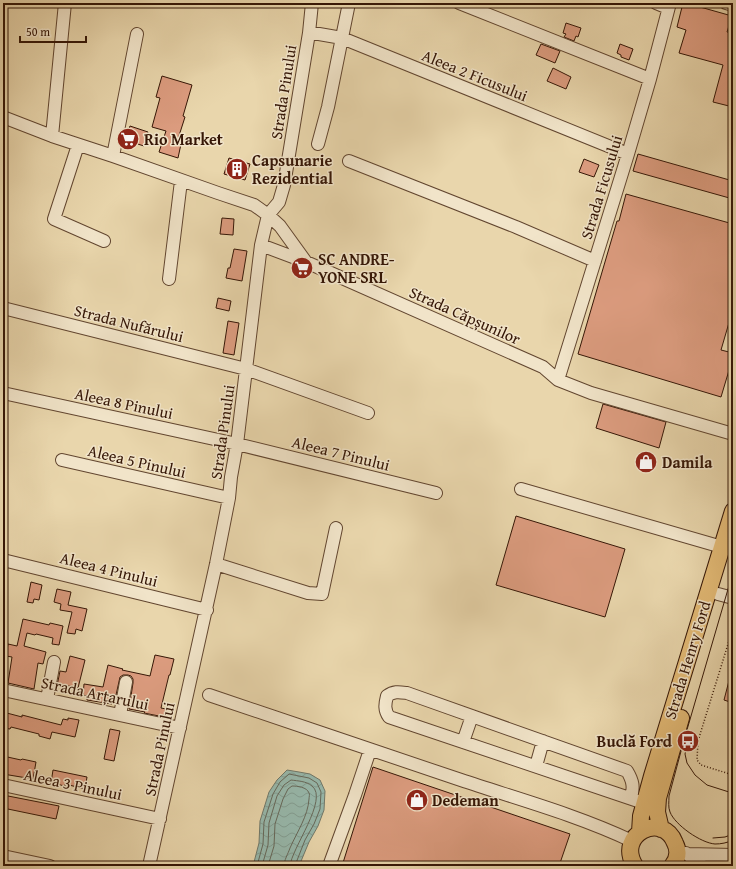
<svg xmlns="http://www.w3.org/2000/svg" width="736" height="869" font-family="'Gentium Book Plus',serif">
<style>
.water{fill:url(#water-waves);stroke:#70786a}
.lines{fill:none;stroke-linecap:round;stroke-linejoin:round}
.shore{stroke:#66685a;stroke-width:1}
.building{fill:#dc9c7f;stroke:#351606}
.minor-casing{stroke:#624630;stroke-width:14}
.major-casing{stroke:#351606;stroke-width:18}
.path{stroke:#351606;stroke-width:1.5;stroke-dasharray:1 2;stroke-linecap:butt}
.minor{stroke:#f1e4c9;stroke-width:12}
.major{stroke:#e4bb76;stroke-width:16}
.tram{stroke:#351606;stroke-width:1}
.labels{text-anchor:middle;dominant-baseline:central;stroke-width:3;stroke-linejoin:round;paint-order:stroke}
.street-label{font-size:16px;fill:#351606;stroke:#f1e4c9}
.poi-label{font-size:16px;font-weight:bold;fill:#351606;stroke:#f1e4c9;text-anchor:start}
</style>
<defs>
<pattern id="water-waves" width="16" height="10" patternUnits="userSpaceOnUse"><rect width="16" height="10" fill="#97b9ad"/><path d="M0 5q4-4 8 0t8 0" fill="none" stroke="#839e93"/></pattern>
</defs>
<rect width="100%" height="100%" fill="#e9d6ac"/>
<filter id="stains"><feTurbulence type="fractalNoise" baseFrequency=".005" numOctaves="4"/><feColorMatrix values="0 0 0 0 .2 0 0 0 0 .09 0 0 0 0 .02 0 0 0 .5 -.17"/></filter>
<radialGradient id="worn" r=".72"><stop offset=".6" stop-color="#630" stop-opacity="0"/><stop offset="1" stop-color="#630" stop-opacity=".3"/></radialGradient>
<path class="water" d="M287,770L299,772L310,774L320,780L325,791L324,810L318,826L309,842L299,866H253L259,843L260,821L269,792L277,780Z"/>
<g class="lines">
<path class="shore" d="M257,866L263,844L264,822L273,794L280,782L289,774L309,778L317,783L321,792L320,809L314,824L305,840L296,863L295,866
M262,866L268,845L269,823L277,796L284,785L291,780C298,781 306,781 312,786C329,799 291,849 290,866
M268,866L274,846L275,824L283,799L288,789L292,786C297,786 307,787 309,793C310,794 309,797 309,799C308,816 297,832 290,848C288,854 284,860 284,866"/>
</g>
<path class="building" d="M683,3H694L693,5L732,16L727,32L733,33V107L713,102L723,65L679,53L686,30L677,27Z
M566,23L581,28L578,37L576,36L574,41L564,37L566,34L563,33Z
M541,44L560,51L555,63L536,55Z
M620,44L633,49L629,60L621,57V55L617,53Z
M553,68L571,77L566,89L547,81Z
M162,76L192,85L183,116L185,117L177,142L181,144L178,158L159,152L166,131L152,127L160,98L156,97Z
M130,126L148,132L144,146L125,140Z
M638,154L733,181V199L633,171Z
M229,158L250,164L245,180L224,174Z
M584,159L599,165L594,177L579,172Z
M626,194L733,224V309L721,350L733,353V357L721,397L578,354L617,221H619Z
M222,218L234,219L233,235L220,234Z
M234,249L247,251L242,281L226,278L228,268H230Z
M218,298L231,301L229,311L216,308Z
M228,321L239,323L234,355L223,353Z
M603,404L666,422L659,448L596,428Z
M516,516L625,549L605,617L496,585Z
M31,582L42,585L39,600L34,599L33,603L27,602Z
M57,589L71,592L68,605L87,609L82,631L76,629L75,634L67,633L72,612L60,610L61,604L54,602Z
M23,619L49,625L50,623L63,626L59,645L52,644L53,638L36,634L35,635L27,633L24,646L46,652L43,664L38,663L34,689L8,683L12,657L6,656L8,644L17,646Z
M155,655L174,659L170,675H169L161,708L166,709L164,717L144,713L145,712L129,709L133,683V679L131,676L128,675H123L120,677L116,695H114L112,704L87,700V696L83,695L84,684L103,687L108,665L123,669L122,670L150,676Z
M70,656L85,660L78,688L64,685L63,687L57,686L60,671L66,672Z
M731,673H733V703L724,700Z
M3,712L22,717V715L61,725L63,719L68,720V718L79,720L75,737L52,732L50,739L39,736V734L11,727L10,729L3,728Z
M110,729L120,731L114,761L104,759Z
M3,756L21,760L22,759L36,762L33,779L3,774Z
M373,767L570,834L559,866H342Z
M53,770L87,777L85,789L65,784V786L51,783Z
M3,795L59,806L56,819L3,808Z"/>
<g class="lines">
<g class="minor-casing">
<path id="minor" d="M459,3L650,79
M656,3L668,8
M726,3L733,5
M309,33L319,34L342,38L628,154
M3,117L52,136L113,156L218,193L254,205L268,215L280,226L306,262
M52,136L65,3
M318,144L328,107L349,3
M78,145L54,219L104,241
M113,156L137,34
M349,161L516,227L595,261
M261,245L306,262L543,367L558,380L591,393L733,434
M169,279L181,181
M3,308L246,369L368,413
M558,380L628,154L650,79L670,3
M3,393L237,444L436,493
M62,460L229,498
M521,489L722,547
M3,560L207,610
M216,564L308,593L322,594L336,528
M718,594L733,598
M3,690L180,728
M209,695C293,723 377,752 461,780C518,799 577,815 632,841
M47,699L54,662
M120,715L126,682
M463,742L472,716
M536,766L543,741
M3,785L160,819
M631,798C634,787 633,781 627,771L407,693C399,692 394,691 387,696C385,704 384,710 389,717L644,803
M686,853L702,866
M687,854L733,855
M3,856L50,866
M149,866L216,564L229,498L231,477L237,444L261,245L268,215L279,202L284,185L309,33L312,3
M329,866L355,795L370,750"/>
</g>
<g class="major-casing">
<path id="major" d="M661,829L657,812L658,798L681,718
M640,832L641,816L652,776L733,511
M635,866C615,834 663,811 675,843C679,851 678,859 672,866"/>
</g>
<path class="path" d="M733,628L698,741L697,760L701,765L733,775"/>
<use href="#minor" class="minor"/>
<use href="#major" class="major"/>
<path class="tram" d="M733,572L684,740L669,796C669,802 668,807 670,812C675,825 701,843 715,844C721,844 727,843 733,840
M687,746L685,754L687,763L695,775L707,785L729,792L733,795
M713,838L725,837L733,834"/>
</g>
<defs>
<g id="supermarket-disc" transform="scale(1.15)"><circle r="9.5" fill="#8f2418" stroke="#f1e4c9"/><path d="M-6-5.5h2.5l.6 2H6L4.5 2H-2.5L-4.4-4H-6ZM-1.5 3.2a1.3 1.3 0 1 0 .1 0ZM3 3.2a1.3 1.3 0 1 0 .1 0Z" fill="#fff"/></g>
<g id="building-disc" transform="scale(1.15)"><circle r="9.5" fill="#8f2418" stroke="#f1e4c9"/><path d="M-4-6H4V6H1V3H-1V6H-4ZM-2.5-4.3h1.7v1.8h-1.7ZM.8-4.3h1.7v1.8H.8ZM-2.5-1h1.7V.8h-1.7ZM.8-1h1.7V.8H.8Z" fill="#fff"/></g>
<g id="shop-disc" transform="scale(1.15)"><circle r="9.5" fill="#8f2418" stroke="#f1e4c9"/><path d="M-5-2.5h2.3a2.7 3.5 0 0 1 5.4 0H5L5.5 6h-11ZM-1.5-2.5h3a1.5 2.3 0 0 0-3 0Z" fill="#fff"/></g>
<g id="bus-disc" transform="scale(1.15)"><circle r="9.5" fill="#8f2418" stroke="#f1e4c9"/><path d="M-5-6H5V4H4V6H2V4H-2V6H-4V4H-5ZM-3.5-4V0h7V-4ZM-3.5 1.2v1.5H-2V1.2ZM2 1.2v1.5H3.5V1.2Z" fill="#fff"/></g>
</defs>
<g fill-rule="evenodd">
<use href="#supermarket-disc" x="128" y="139"/>
<use href="#building-disc" x="237" y="169"/>
<use href="#supermarket-disc" x="302" y="268"/>
<use href="#shop-disc" x="646" y="462"/>
<use href="#bus-disc" x="688" y="741"/>
<use href="#shop-disc" x="417" y="800"/>
</g>
<g class="labels">
<g class="street-label">
<text transform="translate(475 75) rotate(22)">Aleea 2 Ficusului</text>
<text transform="translate(283 92) rotate(-81)">Strada Pinului</text>
<text transform="translate(601 187) rotate(-73)">Strada Ficusului</text>
<text transform="translate(465 315) rotate(24)">Strada Căpșunilor</text>
<text transform="translate(129 323) rotate(14)">Strada Nufărului</text>
<text transform="translate(124 403) rotate(12)">Aleea 8 Pinului</text>
<text transform="translate(222 432) rotate(-82)">Strada Pinului</text>
<text transform="translate(341 453) rotate(14)">Aleea 7 Pinului</text>
<text transform="translate(137 461) rotate(13)">Aleea 5 Pinului</text>
<text transform="translate(109 569) rotate(14)">Aleea 4 Pinului</text>
<text transform="translate(687 660) rotate(-73)">Strada Henry Ford</text>
<text transform="translate(95 693) rotate(12)">Strada Arțarului</text>
<text transform="translate(159 749) rotate(-78)">Strada Pinului</text>
<text transform="translate(73 784) rotate(12)">Aleea 3 Pinului</text>
</g>
<g class="poi-label">
<text x="144" y="139">Rio Market</text>
<text x="252" y="160">Capsunarie<tspan x="252" dy="18">Rezidential</tspan></text>
<text x="318" y="259">SC ANDRE-<tspan x="318" dy="18">YONE SRL</tspan></text>
<text x="662" y="462">Damila</text>
<text x="672" y="741" text-anchor="end">Buclă Ford</text>
<text x="432" y="800">Dedeman</text>
</g>
</g>
<rect width="736" height="869" fill="none" stroke="#e9d6ac" stroke-width="16"/>
<rect x="4" y="4" width="728" height="861" fill="none" stroke="#351606" stroke-width="2"/>
<rect x="8" y="8" width="720" height="853" fill="none" stroke="#351606"/>
<path d="M20 36v6h66v-6" fill="none" stroke="#351606" stroke-width="2"/>
<text x="26" y="36" font-size="12" fill="#351606" stroke="#f1e4c9" stroke-width="3" paint-order="stroke">50 m</text>
<rect width="100%" height="100%" filter="url(#stains)"/>
<rect width="100%" height="100%" fill="url(#worn)"/>
</svg>
